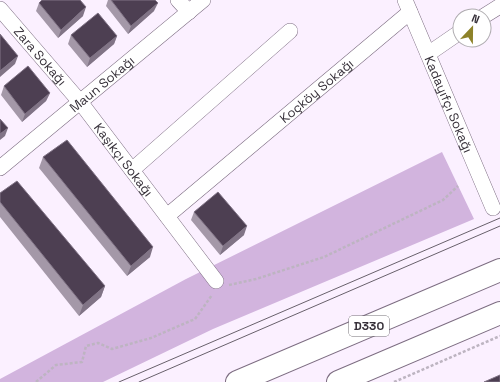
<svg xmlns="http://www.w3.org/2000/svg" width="500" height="382" font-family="'Space Grotesk',sans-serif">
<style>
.green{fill:#d2b4de}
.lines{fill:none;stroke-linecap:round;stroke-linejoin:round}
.street-casing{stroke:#7d6d82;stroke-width:16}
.highway-casing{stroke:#7d6d82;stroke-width:24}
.path{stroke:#bdb4c1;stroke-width:2.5;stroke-dasharray:3 2;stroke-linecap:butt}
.street{stroke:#fff;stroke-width:15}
.highway{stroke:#fff;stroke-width:22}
.tram{stroke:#68606b;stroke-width:1}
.wall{fill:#a498a8}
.shaded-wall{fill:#817486}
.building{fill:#4d3f52;stroke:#817486}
.labels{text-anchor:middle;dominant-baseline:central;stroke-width:4;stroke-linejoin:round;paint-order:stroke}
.shield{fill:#fff;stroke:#726e74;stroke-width:1}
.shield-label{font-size:12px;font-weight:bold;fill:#363039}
.street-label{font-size:13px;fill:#363039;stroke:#fff}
</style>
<rect width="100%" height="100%" fill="#fbf0ff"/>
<path class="green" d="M442,152L474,219L213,329L103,382H0V379L186,279Z"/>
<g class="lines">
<g class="street-casing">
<g id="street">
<path d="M178,0L189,12"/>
<path id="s1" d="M405,0L493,208"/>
<path id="s2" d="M0,9L81,103L216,281"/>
<path d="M484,16L500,6"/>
<path d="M428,54L460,32"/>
<path id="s3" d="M0,168L203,0"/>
<path d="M132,170L290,31"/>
<path id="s4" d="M167,216L410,12"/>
</g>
</g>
<g class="highway-casing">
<path id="highway" d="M237,382L500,270
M338,382L500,313"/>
</g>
<path class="path" d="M229,285L256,279L324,257L443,200L458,186
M36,382L56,365L82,362L86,346L98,343L112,349L151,338L195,319L212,295
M394,382L500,336"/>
<use href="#street" class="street"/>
<use href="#highway" class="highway"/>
<path class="tram" d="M119,382L500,218
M139,382L500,226"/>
</g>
<path class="wall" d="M108,0H155L154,11L128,34L106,6Z
M39,3L83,16L58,38L36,11Z
M71,35L117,36L114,44L87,67L68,44Z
M4,86L50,93L46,101L22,122L1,95Z
M43,157L150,257L127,276L39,168Z
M0,193L105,286L101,297L79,316L0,217Z
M194,212L244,235L220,255L191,220Z"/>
<path class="shaded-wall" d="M158,3L154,11L128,34L131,26Z
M86,7L83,16L58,38L61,30Z
M117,36L114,44L87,67L90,58Z
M18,56L15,64L0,77V71Z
M50,93L46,101L22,122L25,114Z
M8,128L5,136L0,140V134Z
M247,226L244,235L220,255L223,246Z
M153,247L150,257L127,276L131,266Z
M105,286L101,297L79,316L83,305Z"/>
<path class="building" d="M42,0H80L86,7L61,30L39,3Z
M111,0H155L158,3L131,26Z
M98,13L117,36L90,58L71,35Z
M0,34L18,56L0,71Z
M28,66L50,93L25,114L4,86Z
M0,119L8,128L0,134Z
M67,140L153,247L131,266L43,157Z
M17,181L105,286L83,305L0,202V193Z
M218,192L247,226L223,246L194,212Z
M500,375V382H484Z"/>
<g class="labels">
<rect class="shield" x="349" y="316" width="40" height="20" rx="3"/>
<g class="shield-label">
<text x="369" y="326">D330</text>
</g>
<g class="street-label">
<text stroke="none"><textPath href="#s2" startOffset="62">Zara Sokağı</textPath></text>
<text stroke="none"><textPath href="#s3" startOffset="132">Maun Sokağı</textPath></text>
<text stroke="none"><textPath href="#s4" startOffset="195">Koçköy Sokağı</textPath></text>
<text stroke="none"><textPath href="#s1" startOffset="113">Kadayıfçı Sokağı</textPath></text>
<text stroke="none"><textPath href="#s2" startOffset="195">Kaşıkçı Sokağı</textPath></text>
</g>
</g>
<g transform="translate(472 28) rotate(22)"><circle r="19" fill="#ffffff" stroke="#afacb0"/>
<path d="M0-3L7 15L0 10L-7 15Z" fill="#8d8229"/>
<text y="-6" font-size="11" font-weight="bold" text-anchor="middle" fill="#363039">N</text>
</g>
</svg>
